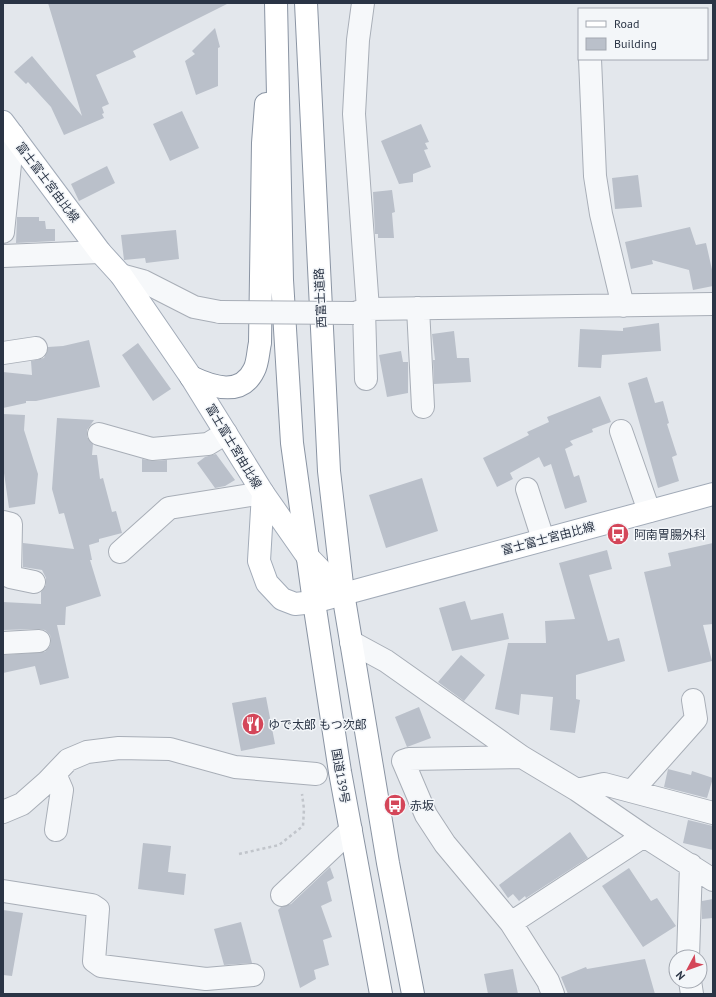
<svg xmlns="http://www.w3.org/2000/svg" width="716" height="997" font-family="'PT Sans','Noto Sans JP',sans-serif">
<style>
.building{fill:#bac0ca}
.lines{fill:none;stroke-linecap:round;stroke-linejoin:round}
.minor-casing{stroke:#a8aeb7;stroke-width:24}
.major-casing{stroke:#a2abb8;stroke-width:24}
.highway-casing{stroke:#8a94a3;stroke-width:24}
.path{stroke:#c1c5cb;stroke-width:2.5;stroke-dasharray:3 3;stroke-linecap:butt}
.minor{stroke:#f6f8fa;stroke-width:22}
.major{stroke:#fff;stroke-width:22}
.highway{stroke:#fff;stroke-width:22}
.minor-bridge-casing{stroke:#a8aeb7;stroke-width:24;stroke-linecap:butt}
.minor-bridge{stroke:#f6f8fa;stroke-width:22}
.labels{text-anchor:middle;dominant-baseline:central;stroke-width:3;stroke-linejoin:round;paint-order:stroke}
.street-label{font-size:12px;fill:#2a3445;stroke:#f3f6f9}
.poi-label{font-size:12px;fill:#2a3445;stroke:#f3f6f9;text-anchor:start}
</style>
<rect width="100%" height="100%" fill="#e3e7ec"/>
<path class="building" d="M48,3H229L133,51L136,57L96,75L109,104L102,107L104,113L102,114L104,118L64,135L51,107L28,82L26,84L14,72L32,56L82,116Z
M215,28L220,47L218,48V86L196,95L185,61L195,54L192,51Z
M182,111L199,148L170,161L153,124Z
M421,124L429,142L425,143L428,149L424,150L431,167L413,174V182L399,184L381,141Z
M107,166L115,183L79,201L71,184Z
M638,175L642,207L615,209L612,178Z
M392,190L395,212L392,213L394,238H378V234H375L373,192Z
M17,217H39V221H45L46,229H55V241L16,243Z
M690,227L696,245L706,243L713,274V286L693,290L689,270L652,260L653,264L631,269L625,242Z
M176,230L179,259L146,263L145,258L124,260L121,235Z
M659,323L661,351L602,355L601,368L578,367L580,329L623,331V328Z
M454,331L457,358H469L471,382L434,384L433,360H435L432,334Z
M89,340L100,387L36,401H26V403L3,408V372L32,375L31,361L44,358L48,347L63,346Z
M138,343L171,389L153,401L122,355Z
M401,351L403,362H408V393L387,397L379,355Z
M647,377L655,403L663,401L669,423L667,424L677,455L672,457L679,481L658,488L628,383Z
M600,396L611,422L592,429L593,432L570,441L573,445L565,449L574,477L579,475L587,502L565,509L551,464L544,467L539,457L510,473L513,479L497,487L483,458L529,435L527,432L549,422L547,417Z
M3,414L25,415L24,430L38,474L35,504L9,508L3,466Z
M57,418L94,420L87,430V437L93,444L92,455H97L100,479L103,478L112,512L116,511L122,533L99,539V542L89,545L92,560H90L101,596L66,607L65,625H57L69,678L40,685L35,666L3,673V655L45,652L50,646L51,640L50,635L45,630L39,629L3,630V602L41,604V592L46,585V578L42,570L23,567V543L74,549L64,513L59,514L52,489Z
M216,454L235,480L225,486L215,488L197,463L205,457Z
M142,459L153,461L167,460V472H142Z
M422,478L438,531L386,548L369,495Z
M713,543V624L703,625L712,661L668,672L644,572L671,566L668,553Z
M607,550L612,569L589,575L608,641L619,638L625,661L576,675V699L580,700L575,733L550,730L553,697L521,694L519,715L495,709L508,643H546L545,621L575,619L559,563Z
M465,601L471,620L503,613L509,639L452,651L439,608Z
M461,655L485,675L464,701L438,682Z
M266,697L275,744L241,751L232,703Z
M419,707L431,738L407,747L395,717Z
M668,769L691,775L692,771L713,778L707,798L664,787Z
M688,820L713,826V850L683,843Z
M570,832L588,858L526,898L525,896L519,901L513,894L508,898L499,885Z
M143,843L171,846L168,872L186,874L184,895L138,889Z
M330,867L334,878L327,882L332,901L321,906L332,937L323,940L329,965L314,970L316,979L300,988L278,910L281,907L291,904Z
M629,868L651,901L657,898L676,926L643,947L602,886Z
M713,899V918L702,919V901Z
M3,910L23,913L12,976L3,975Z
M241,922L252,963L224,965L214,929Z
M645,959L655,994H568L561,977L586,967L587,969Z
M513,969L518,994H488L484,974Z"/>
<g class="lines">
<g class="minor-casing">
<path id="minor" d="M363,3L358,40L354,114L368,309
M590,59L595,176L601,214L623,306
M3,232L13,135
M3,256L100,252
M121,275L143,281L194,307L220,312
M418,308L423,407
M364,310L366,379
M354,313L368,309L713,304
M3,353L36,348
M621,431L649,511
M99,434L152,449L208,444L226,433
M527,489L543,539
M3,522L11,524L10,577L34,582
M120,552L169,508L263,493
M351,642L386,661L522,757L577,790L644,836L713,880
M3,643L39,641
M522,757L409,759L403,761L426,815L445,844L511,923L548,981L553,994
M55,774L62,790L56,830
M577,790L604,784L713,813
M632,791L696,719L693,700
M3,812L22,804L47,782L68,760L87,752L119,748L170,749L235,767L316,774
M3,891L92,905L98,909L94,961L101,966L206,979L253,975
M282,895L351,830
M511,923L644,836
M688,957L691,865
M690,981L692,994"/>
</g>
<g class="major-casing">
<path id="major" d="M3,122L100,252L121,275L191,377L263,493L307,556L343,593
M263,493L259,561L267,583L282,599L295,604L314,602L713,494"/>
</g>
<g class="highway-casing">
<path id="highway" d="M276,3L282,280L292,443L314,602L340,772L381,994
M306,3L329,471L343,593L388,863L413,994
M191,377C212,387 241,397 254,370C258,363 258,351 260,343L263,143L266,104"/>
</g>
<path class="path" d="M239,854L279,845L303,826L304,809L302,794"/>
<use href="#minor" class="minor"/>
<use href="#major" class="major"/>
<use href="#highway" class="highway"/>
<g class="minor-bridge-casing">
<path id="minor-bridge" d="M220,312L354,313"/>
</g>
<use href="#minor-bridge" class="minor-bridge"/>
</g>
<defs>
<g id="bus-disc" transform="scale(1.15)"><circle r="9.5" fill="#d44659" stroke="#f3f6f9"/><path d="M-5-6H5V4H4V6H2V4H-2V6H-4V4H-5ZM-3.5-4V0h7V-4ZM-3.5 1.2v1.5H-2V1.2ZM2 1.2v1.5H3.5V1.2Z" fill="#fff"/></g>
<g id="restaurant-disc" transform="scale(1.15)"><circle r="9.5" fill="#d44659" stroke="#f3f6f9"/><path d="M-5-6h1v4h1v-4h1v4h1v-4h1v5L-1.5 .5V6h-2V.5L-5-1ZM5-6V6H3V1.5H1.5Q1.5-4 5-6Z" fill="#fff"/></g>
</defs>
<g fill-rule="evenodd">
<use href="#bus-disc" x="618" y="534"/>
<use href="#restaurant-disc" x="253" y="724"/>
<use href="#bus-disc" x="395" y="805"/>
</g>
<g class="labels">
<g class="street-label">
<text transform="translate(48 182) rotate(53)">富士富士宮由比線</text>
<text transform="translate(320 298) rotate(-93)">西富士道路</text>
<text transform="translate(234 446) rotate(59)">富士富士宮由比線</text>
<text transform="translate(548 538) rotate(-15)">富士富士宮由比線</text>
<text transform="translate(341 776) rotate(80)">国道139号</text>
</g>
<g class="poi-label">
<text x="634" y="534">阿南胃腸外科</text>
<text x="268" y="724">ゆで太郎 もつ次郎</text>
<text x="410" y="805">赤坂</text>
</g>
</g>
<rect width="716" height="997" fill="none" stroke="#2a3445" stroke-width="8"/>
<rect x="578" y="8" width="130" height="52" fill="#f3f6f9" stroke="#a3a8b1"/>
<rect x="586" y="21" width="20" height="6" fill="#ffffff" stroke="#a3a8b1"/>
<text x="614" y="28" font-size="12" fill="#2a3445">Road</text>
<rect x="586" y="38" width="20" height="12" fill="#bac0ca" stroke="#a3a8b1"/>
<text x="614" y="48" font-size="12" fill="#2a3445">Building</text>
<g transform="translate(688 969) rotate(229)"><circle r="19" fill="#f3f6f9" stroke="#a3a8b1"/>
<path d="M0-3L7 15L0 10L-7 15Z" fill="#d44659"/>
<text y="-6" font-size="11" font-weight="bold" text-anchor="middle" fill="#2a3445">N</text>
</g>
</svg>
